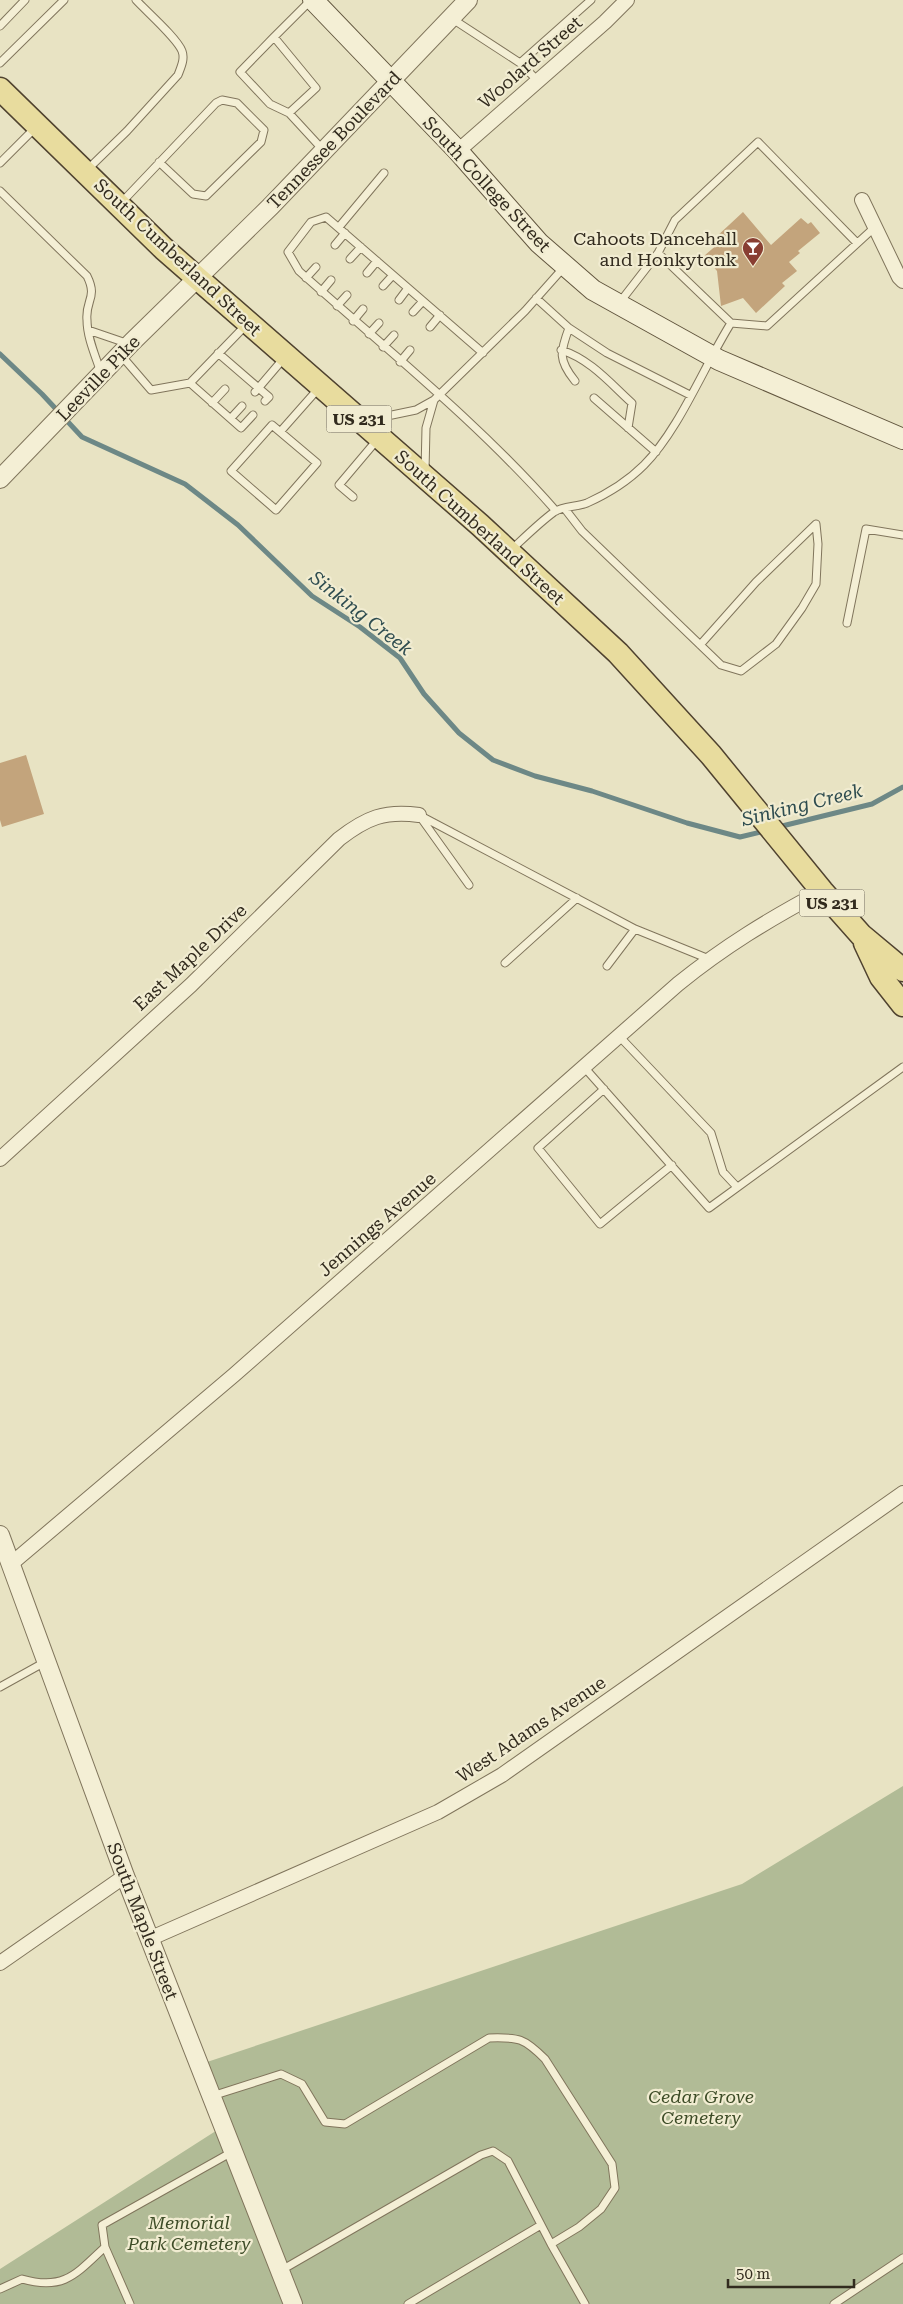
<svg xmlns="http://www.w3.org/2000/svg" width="903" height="2304" font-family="'Roboto Serif',serif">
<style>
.cemetery{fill:#b1bb96}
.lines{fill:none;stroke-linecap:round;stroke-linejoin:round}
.stream{stroke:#6d8886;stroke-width:5}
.building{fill:#c3a47c}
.service-casing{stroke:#80755c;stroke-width:9}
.minor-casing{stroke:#80755c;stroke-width:16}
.tertiary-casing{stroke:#80755c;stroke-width:20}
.secondary-casing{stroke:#62563f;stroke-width:22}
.primary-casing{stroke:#4f422f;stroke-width:25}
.service{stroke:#f4efd5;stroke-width:7}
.minor{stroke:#f4efd5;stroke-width:14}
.tertiary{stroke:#f4efd5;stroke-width:18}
.secondary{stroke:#f4efd5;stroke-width:20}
.primary{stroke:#e8dc9e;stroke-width:22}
.labels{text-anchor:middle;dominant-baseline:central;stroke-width:4.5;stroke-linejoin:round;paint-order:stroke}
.shield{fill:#f1ecd1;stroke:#6b6554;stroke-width:1}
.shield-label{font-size:16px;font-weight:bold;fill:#322b1e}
.street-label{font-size:18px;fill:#322b1e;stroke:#f1ecd1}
.poi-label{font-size:18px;fill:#322b1e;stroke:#f1ecd1;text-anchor:end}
.park-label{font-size:18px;font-style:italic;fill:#3d4c27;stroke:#f1ecd1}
.water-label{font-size:19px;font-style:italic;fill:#2f4d50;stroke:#f1ecd1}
</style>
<rect width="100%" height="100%" fill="#e8e3c3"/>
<path class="cemetery" d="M903,1786V2304H298L198,2065L742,1884Z
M222,2127L297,2304H0V2269Z"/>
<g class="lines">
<path class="stream" d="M0,354L42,394L82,437L185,484L238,525L312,596L360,627L400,658L424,694L459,733L493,760L535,776L592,791L687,823L740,837L765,831
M778,827L872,804L903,787"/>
</g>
<path class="building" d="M743,212L771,245L801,218L808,224L811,222L820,233L798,251L800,253L789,262L797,271L782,283L785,286L756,313L743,298L721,306L717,271L704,256L719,243L715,238Z
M26,755L44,814L2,827L0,820V763Z"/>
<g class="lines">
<g class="service-casing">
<path id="service" d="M451,18L520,63L538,81
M0,26L25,0
M274,37L240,72L270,104L289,113L324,151
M0,63L64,0
M520,63L591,0
M289,113L316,88L274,37L311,0
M0,163L35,128
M87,170L127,131L178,75C181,67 185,59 182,51C177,38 146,11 136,0
M0,191L87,276C98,298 85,300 87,320C87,338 96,357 101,373
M121,203L216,103L222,100L237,103L264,130L261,142L206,196L193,194L159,162
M339,227L384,173
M335,245L345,233
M658,253L675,220L758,142L857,243
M350,259L361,247
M367,273L377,261
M306,278L316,267
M383,286L393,275
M321,292L331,280
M536,298L569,328L607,353L690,395
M399,300L408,288
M337,306L347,295
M413,312L423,301
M353,321L363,309
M731,323L767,326L875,227
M430,327L440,315
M569,328C560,352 558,360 575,381
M88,330L129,344
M369,334L379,323
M383,347L394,335
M561,350C590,359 610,383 632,403L628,428
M218,353L269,397L265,401
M483,353L326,217L311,222L288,252L299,271C386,349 479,423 556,511
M120,354L151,390L190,383L247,324
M400,362L410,350
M190,383L241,428L253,415
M255,392L284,358
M594,398L656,452
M212,403L225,389
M231,418L242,406
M368,420L416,410L434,400
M272,425L317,463L276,510L231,471Z
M280,432L318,389
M425,471L426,428L434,400L525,311L565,266
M353,497L339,485L377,440
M565,509L582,531L721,665L741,671L776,644L802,608L816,584L818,544L816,524L756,582L700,645
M511,550C525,537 539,523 554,512C563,506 577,507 587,503C607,494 629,480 644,465C679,430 704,366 731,323L658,253L620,302
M847,623L866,529L903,535
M419,815L635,929
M421,818L469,885
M505,963L577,898
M607,966L635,929L709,959
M619,1036L711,1133L723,1172L737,1187
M584,1067L709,1208L903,1067
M604,1089L538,1148L600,1224L672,1165
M0,1687L45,1662
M212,2096L281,2074L302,2084L325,2122L345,2124L489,2038C519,2037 524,2038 545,2059L612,2164L615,2188L601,2209L579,2227L551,2244
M280,2271L481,2155L493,2151L508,2161L551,2244L585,2304
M0,2289L22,2279C64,2291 76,2274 105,2247
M130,2304L105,2247L102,2225L232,2152
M408,2304L541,2225
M834,2304L903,2258"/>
</g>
<g class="minor-casing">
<path id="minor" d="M458,151L605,22L627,0
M862,200L899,277L903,281
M0,1159L191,985L339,839C366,818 385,810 419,815
M11,1564L234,1375L678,984C725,946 768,920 822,891
M149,1939L438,1812L502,1775L903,1493
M0,1963L125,1876"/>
</g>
<g class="tertiary-casing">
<path id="tertiary" d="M0,479L132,342L271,206L468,0
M0,1535L125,1876L293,2304"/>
</g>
<g class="secondary-casing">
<path id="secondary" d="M313,0L458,151L539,243L593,290L719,360L903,439"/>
</g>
<g class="primary-casing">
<path id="primary" d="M0,89L164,249L480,525L618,653L711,755L822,891L861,935L903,970
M865,943L881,977L903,1005"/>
</g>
<use href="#service" class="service"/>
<use href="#minor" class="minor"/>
<use href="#tertiary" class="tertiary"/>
<use href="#secondary" class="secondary"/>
<use href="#primary" class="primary"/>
</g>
<defs>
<g id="bar-pin" transform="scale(1.125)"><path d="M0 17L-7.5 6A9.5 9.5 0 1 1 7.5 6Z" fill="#893e32" stroke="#f1ecd1"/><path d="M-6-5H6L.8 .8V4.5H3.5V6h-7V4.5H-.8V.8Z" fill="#fff"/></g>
</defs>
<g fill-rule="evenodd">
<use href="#bar-pin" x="753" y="248"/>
</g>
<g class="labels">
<g class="shield">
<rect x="326.5" y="405.5" width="65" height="27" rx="4"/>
<rect x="799.5" y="889.5" width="65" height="27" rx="4"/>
</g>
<g class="shield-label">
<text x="359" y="419">US 231</text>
<text x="832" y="903">US 231</text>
</g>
<g class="street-label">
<text transform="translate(530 62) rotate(-41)">Woolard Street</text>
<text transform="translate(334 140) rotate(-46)">Tennessee Boulevard</text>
<text transform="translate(487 184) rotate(47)">South College Street</text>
<text transform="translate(178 257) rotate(43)">South Cumberland Street</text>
<text transform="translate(98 378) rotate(-46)">Leeville Pike</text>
<text transform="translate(480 527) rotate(42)">South Cumberland Street</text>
<text transform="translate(190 957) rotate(-43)">East Maple Drive</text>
<text transform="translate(377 1224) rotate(-41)">Jennings Avenue</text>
<text transform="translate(531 1729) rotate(-34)">West Adams Avenue</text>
<text transform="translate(143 1921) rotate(69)">South Maple Street</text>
</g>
<g class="poi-label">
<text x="737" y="238">Cahoots Dancehall<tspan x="737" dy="21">and Honkytonk</tspan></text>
</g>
<g class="park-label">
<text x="701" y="2096">Cedar Grove<tspan x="701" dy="21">Cemetery</tspan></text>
<text x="189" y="2222">Memorial<tspan x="189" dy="21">Park Cemetery</tspan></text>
</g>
<g class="water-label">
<text transform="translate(361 613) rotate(38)">Sinking Creek</text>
<text transform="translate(802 805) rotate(-14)">Sinking Creek</text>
</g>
</g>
<path d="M728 2279v8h126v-8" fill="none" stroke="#322b1e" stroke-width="2.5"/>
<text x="736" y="2279" font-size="15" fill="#322b1e" stroke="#f1ecd1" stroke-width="4" paint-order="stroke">50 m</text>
</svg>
